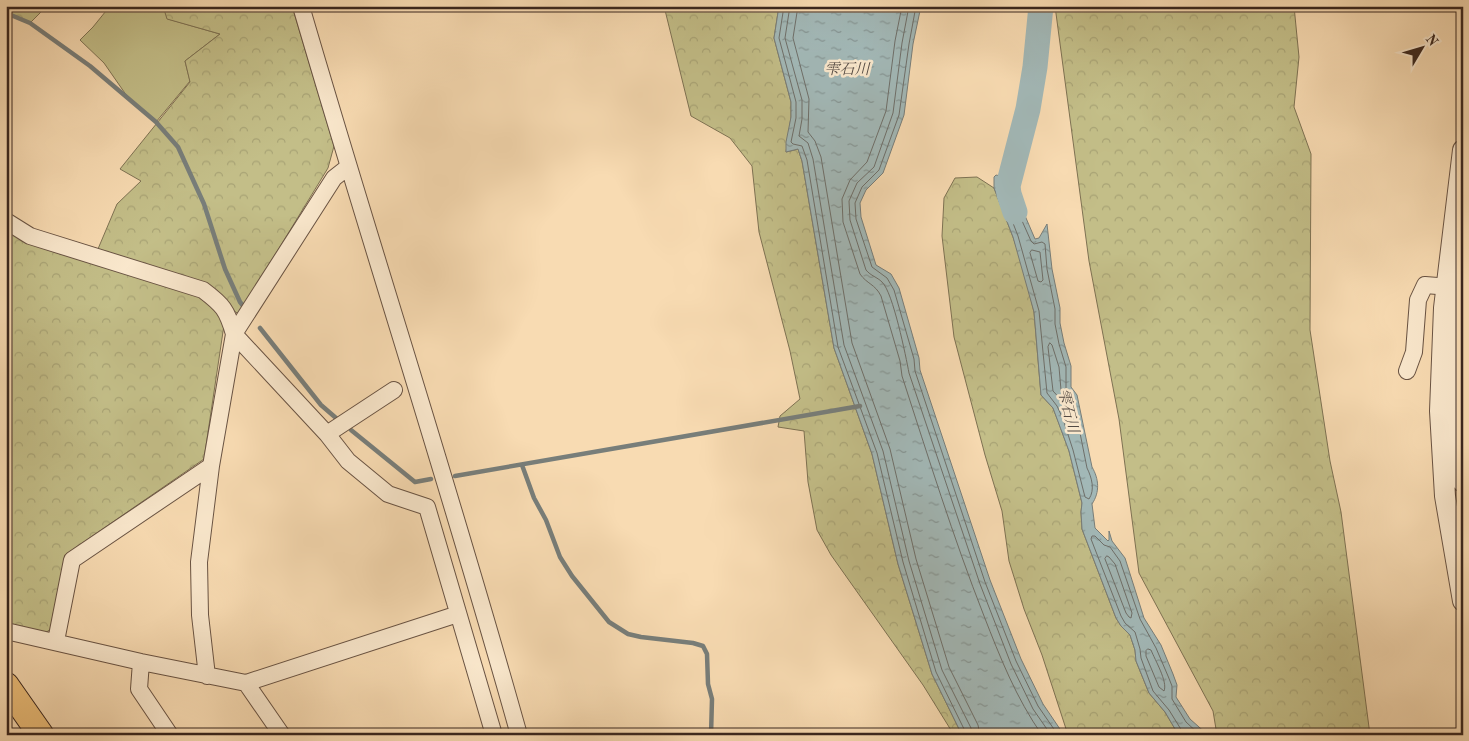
<svg xmlns="http://www.w3.org/2000/svg" width="1469" height="741" font-family="'Old Standard TT','Noto Serif JP',serif">
<style>
.grass{fill:#c3be88;stroke:#7e7253}
.forest{fill:url(#forest-crowns);stroke:#7e7253}
.water{fill:url(#water-ripples);stroke:#787e7a}
.lines{fill:none;stroke-linecap:round;stroke-linejoin:round}
.shore{stroke:#6e6f6a;stroke-width:1}
.stream{stroke:#787e7a;stroke-width:4.5}
.river{stroke:#a2b8b7;stroke-width:25}
.minor-casing{stroke:#695343;stroke-width:18}
.tertiary-casing{stroke:#695343;stroke-width:22}
.primary-casing{stroke:#39261e;stroke-width:27}
.minor{stroke:#fae8cd;stroke-width:16}
.tertiary{stroke:#fae8cd;stroke-width:20}
.primary{stroke:#ecbe79;stroke-width:25}
.labels{text-anchor:middle;dominant-baseline:central;stroke-width:5;stroke-linejoin:round;paint-order:stroke}
.water-label{font-size:15px;font-style:italic;fill:#534a44;stroke:#fae8cd}
</style>
<defs>
<pattern id="forest-crowns" width="20" height="18" patternUnits="userSpaceOnUse" patternTransform="scale(1.25)"><rect width="20" height="18" fill="#c3be88"/><path d="M2 6a3 3 0 1 1 6 0M12 15a3 3 0 1 1 6 0" fill="none" stroke="#a8a375"/></pattern>
<pattern id="water-ripples" width="26" height="14" patternUnits="userSpaceOnUse" patternTransform="scale(1.25)"><rect width="26" height="14" fill="#a2b8b7"/><path d="M2 4q2-2 4 0t4 0M15 11q2-2 4 0t4 0" fill="none" stroke="#859594"/></pattern>
</defs>
<rect width="100%" height="100%" fill="#f8dbb2"/>
<filter id="stains"><feTurbulence type="fractalNoise" baseFrequency=".004" numOctaves="4"/><feColorMatrix values="0 0 0 0 .2 0 0 0 0 .09 0 0 0 0 .02 0 0 0 .5 -.17"/></filter>
<radialGradient id="worn" r=".72"><stop offset=".6" stop-color="#630" stop-opacity="0"/><stop offset="1" stop-color="#630" stop-opacity=".3"/></radialGradient>
<path class="grass" d="M110,6H163L168,19L220,34L185,61L190,81L156,122L129,99L104,63L80,40L93,27Z"/>
<path class="forest" d="M6,6H47L30,23L6,13Z
M163,6H292L334,146L328,168L239,314L221,303L224,325L204,459L65,555L51,629L45,633L6,624V221L95,256L117,204L141,181L120,169L190,82L185,61L220,34L167,19Z
M664,6H779L774,38L791,102V117L786,152L798,149L802,161L834,348L872,454L898,564L932,674L962,735H954L923,685L831,555L817,530L808,482L804,431L778,427L780,416L800,399L790,351L759,232L752,166L730,138L691,116Z
M1055,6H1294L1299,57L1294,107L1311,154L1310,330L1330,461L1341,512L1370,735H1217L1213,711L1139,573L1119,419L1089,261Z
M977,177L994,188L1013,237L1023,267L1034,312L1041,395L1053,408L1058,421L1069,451L1082,503L1081,512L1082,529L1116,618L1121,626L1130,635L1135,650L1136,661L1149,693L1165,712L1178,734L1181,735H1068L1042,655L1024,609L1009,561L1002,511L985,455L954,337L942,236L944,198L955,178Z"/>
<path class="water" d="M779,6H921L913,44L904,115L883,173L866,190L860,203L861,217L876,265L891,274L899,288L919,358L920,370L990,580L1021,659L1043,704L1064,735H962L932,674L898,564L872,454L834,348L802,161L798,149L786,152V142L791,117V102L774,38Z
M996,175L1014,179L1017,182L1020,204L1035,239L1039,238L1047,224L1052,269L1060,308V323L1064,343L1071,366V387L1077,395L1092,467C1099,479 1100,492 1092,504L1095,528L1108,541L1109,540V531L1112,541L1125,558L1144,618L1161,645L1173,674L1177,685L1176,697L1190,719L1208,735L1178,734L1165,712L1149,693L1136,661L1135,650L1130,635L1121,626L1116,618L1082,529L1081,512L1082,503L1069,451L1053,408L1041,395L1034,312L1013,237L994,188V177Z"/>
<g class="lines">
<path class="shore" d="M784,6L779,38L796,102V118L791,142L793,144L802,146L807,160L838,347L877,453L903,562L936,672L965,731L966,735
M790,6L785,38L802,100V119L799,136L808,143L813,159L844,345L883,451L909,561L942,670L971,728L972,735
M798,6L793,38L809,99L808,132L815,141L821,157L852,343L890,449L916,559L949,667L978,725L980,735
M902,6L895,41L886,111L867,162L850,180L842,199L843,222L860,274C867,284 875,284 881,296L900,361L902,376C928,456 953,537 984,616C1000,657 1016,698 1042,735
M909,6L902,43L893,113L874,167L857,183L849,201L850,220L866,270C871,276 877,277 882,282C893,292 906,357 909,373L980,584L1011,664L1033,709L1051,735
M916,6L909,44L899,115L879,170L862,187L855,203L856,219L872,267L887,278L894,290L914,359L915,371L985,582L1016,661L1038,706L1058,735
M1000,182L1013,185L1015,205L1031,241L1034,244L1042,242L1045,244L1047,269L1055,309V324L1059,344L1066,367V388L1073,398L1087,468C1092,478 1095,490 1089,499L1085,497L1073,450L1063,419L1057,406L1047,393L1039,311L1018,236L999,187Z
M1032,250L1040,252L1043,280L1041,282L1038,281L1030,253Z
M1050,343L1052,345L1059,367L1061,390L1067,400L1065,404L1053,391L1048,347Z
M1107,556L1109,557L1115,564L1132,613L1131,618L1129,617L1126,613L1105,559Z
M1148,649L1151,650C1155,660 1168,682 1164,691L1159,687L1146,656V651Z
M1183,735L1182,731L1169,710L1153,691L1141,658L1140,649L1135,632L1125,623L1121,616L1091,539L1092,536H1095L1104,545L1110,547L1120,561L1140,619L1156,648L1168,676L1172,686V699L1186,722L1200,735"/>
<path class="stream" d="M6,13L30,23L90,66L156,122L178,147L204,204L225,269L240,302L244,307
M260,328L321,405L336,418
M351,430L415,482L431,479
M522,465L534,498L546,520L560,557L572,576L609,622L628,634L641,637L693,643L703,646L707,654L708,684L712,699L711,735
M455,476L860,406"/>
<path class="river" d="M1015,212L1009,194L1008,186L1028,109L1035,67L1041,6"/>
<g class="minor-casing">
<path id="minor" d="M301,6C372,250 451,491 519,735
M6,221L30,236L203,290C223,305 227,310 234,334L327,434L348,461L388,494L427,507L494,735
M1407,371L1414,352L1418,300L1425,285L1463,288
M327,434L394,390
M6,631L141,662L246,683L282,735
M56,641L72,560L211,466
M141,662L139,689L170,735
M207,676L200,615L199,562L211,466L234,334L334,178L348,167
M246,683L458,614"/>
</g>
<g class="tertiary-casing">
<path id="tertiary" d="M1463,150L1444,308L1440,411L1445,496L1463,601
M1463,301L1458,381L1459,436L1463,482"/>
</g>
<g class="primary-casing">
<path id="primary" d="M6,685L41,735"/>
</g>
<use href="#minor" class="minor"/>
<use href="#tertiary" class="tertiary"/>
<use href="#primary" class="primary"/>
</g>
<g class="labels">
<g class="water-label">
<text x="847" y="70">雫石川</text>
<text transform="translate(1067 411) rotate(76)">雫石川</text>
</g>
</g>
<rect width="1469" height="741" fill="none" stroke="#f8dbb2" stroke-width="25"/>
<rect x="8" y="8" width="1454" height="726" fill="none" stroke="#39261e" stroke-width="2.5"/>
<rect x="12" y="12" width="1444" height="716" fill="none" stroke="#39261e"/>
<g transform="translate(1422 48) rotate(52)" stroke="#fae8cd" stroke-width="4" paint-order="stroke">
<path d="M0-4L9 19L0 12L-9 19Z" fill="#39261e"/>
<text y="-8" font-size="14" font-weight="bold" text-anchor="middle" fill="#39261e">N</text>
</g>
<rect width="100%" height="100%" filter="url(#stains)"/>
<rect width="100%" height="100%" fill="url(#worn)"/>
</svg>
